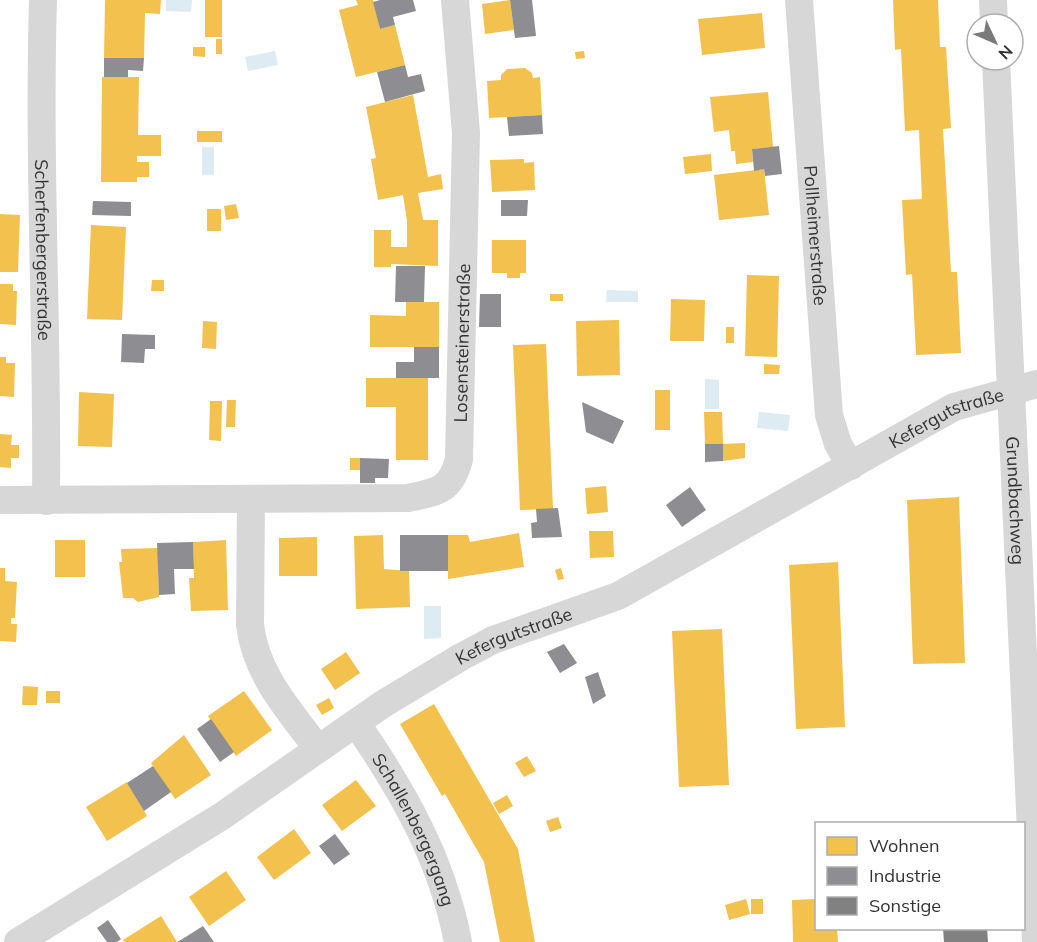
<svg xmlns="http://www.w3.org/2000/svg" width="1037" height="942" font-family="Mulish,sans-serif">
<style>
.water{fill:#ddebf3}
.homes{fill:#f2c14e}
.industry{fill:#8d8d92}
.building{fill:#818181}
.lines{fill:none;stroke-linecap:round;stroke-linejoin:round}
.minor{stroke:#d7d7d7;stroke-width:28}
.labels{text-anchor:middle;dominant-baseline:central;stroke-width:6;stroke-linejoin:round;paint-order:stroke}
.street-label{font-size:18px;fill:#333;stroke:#fff}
</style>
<rect width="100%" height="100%" fill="#fff"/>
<path class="water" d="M166,0H192L191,12L166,11Z
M275,51L278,65L248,71L245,57Z
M202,147H214V175H202Z
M607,290L638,291V302H606Z
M705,379L719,380V409H705Z
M759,412L790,415L788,431L757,428Z
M424,606H441V638L424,639Z"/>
<path class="homes" d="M105,0H161L160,14L145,13L144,58H104Z
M205,0H222V37H205Z
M356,0H373L380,29L395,25L405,65L356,77L339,10L358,5Z
M510,0L514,30L485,34L482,4Z
M893,0H938L940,47H946L951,128L943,129L951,272H957L961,353L916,355L912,274L906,275L902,200L922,199L919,130L905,131L901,49L895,50Z
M762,13L765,48L702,55L698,19Z
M216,39H222V54H216Z
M193,47H205V57L193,56Z
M584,51L585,58L576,59L575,52Z
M525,68L532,73L533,78L540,77L542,115L489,118L487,81L501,80V75L507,69Z
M102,77H139L138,135H161V156H137V162H149V177H137V182H101Z
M768,92L773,147L752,149L753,162L736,164L735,151H731L729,130L714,132L710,97Z
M413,95L428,177L441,174L443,189L418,193L423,220H438V266L391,264V267H374V230H391V247H407V221L403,195L378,200L371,159L376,158L366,107Z
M197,131H222V142H197Z
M711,154L712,171L685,174L683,157Z
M524,159V163L534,162L535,190L492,192L490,160Z
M764,169L769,215L719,220L714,175Z
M236,204L239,218L226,220L224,206Z
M207,209H221V231H207Z
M0,214L20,215L18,272H0Z
M91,225L126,227L122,320L87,319Z
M492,240H526V273H520V278H507V273H492Z
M747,275L779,276L777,357L745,356Z
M152,280H164V291H151Z
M0,284H13V291H17L16,325L0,324Z
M550,294H563V301H550Z
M671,299L705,300L704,341H670Z
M406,302H439V347H370V315L406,316Z
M619,320L620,375L577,376L576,321Z
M203,321L217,322L216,349L202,348Z
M726,327H734V343H726Z
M546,344L553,509L520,510L513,345Z
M0,357H6V363H15L14,397L0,396Z
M764,364L780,365L779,374H764Z
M366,378H428V460H396V407H366Z
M655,390H670V430H655Z
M79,392L114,394L112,447L78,446Z
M227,400H236L235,427H226Z
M210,401H222L221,441L209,440Z
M704,412H722L723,444H705Z
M0,434L12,435L11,445H19V458H11V468L0,467Z
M745,443V458L723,461V444Z
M350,458H360V470H350Z
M606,486L608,512L587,514L585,488Z
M959,497L965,663L913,664L907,500Z
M589,531H613L614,557L590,558Z
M519,533L524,567L448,579V535H468L470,542Z
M383,535L384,569L409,571L410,607L356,609L354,536Z
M317,537V576H279V538Z
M55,540H85V577H55Z
M226,540L228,610L191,611L189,578H194L193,542Z
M158,548L159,597L138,602L133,598H123L119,562H122L121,549Z
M838,562L845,727L796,729L789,565Z
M0,568H5V581L17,582L15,618H11V624H17L16,642L0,641Z
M561,568L564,579L558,580L555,570Z
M722,629L729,785L679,787L672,631Z
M346,652L360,673L335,690L321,669Z
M23,686L38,687L37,705H22Z
M46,691H60V703H46Z
M244,691L272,730L236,756L208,716Z
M329,698L334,708L322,715L316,705Z
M434,704L518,849L535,942H500L484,862L445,794L442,796L400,724Z
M184,735L211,775L175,799L151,763Z
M527,756L536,771L524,777L515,763Z
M356,780L376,806L342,831L322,805Z
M127,782L147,816L107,841L86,807Z
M507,795L513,806L499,814L493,803Z
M558,817L562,828L550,832L546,821Z
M294,829L311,853L274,880L257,857Z
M226,871L246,900L209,926L189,897Z
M746,899L750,914L729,920L725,905Z
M751,899H763V914H751Z
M816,899V928H837L838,942H793L792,900Z
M161,916L177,942H124L123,940Z"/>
<path class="industry" d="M380,0H413L416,11L393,17L395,25L380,29L373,2Z
M510,0H532L536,36L515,38Z
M104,58H144L143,71L128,70V77H104Z
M405,65L408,77L421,74L425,91L385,102L377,72Z
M542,115L543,134L509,136L507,117Z
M779,146L782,174L765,176L764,169L754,171L752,149Z
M501,200H528L527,216H501Z
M93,201L131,202V216L92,215Z
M396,266H425L424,302H395Z
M480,294H501V327H479Z
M122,334L155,335V349H145L144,363L121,362Z
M414,347H439V378H396V362H414Z
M582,402L624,421L613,444L586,432Z
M705,444H723V461L705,462Z
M360,458L389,459L388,478H375V483H360Z
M690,487L706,510L682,527L666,505Z
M558,508L562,537L532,538L531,523L537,522L536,509Z
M400,535H448V571H400Z
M193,542L194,569H174L175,594L159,595L157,543Z
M564,644L577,663L560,673L547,652Z
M598,672L606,696L593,704L585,677Z
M211,719L234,752L220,762L197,729Z
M153,766L171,792L144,811L127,783Z
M335,834L350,854L334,865L319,846Z
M108,920L121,939L117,942H107L97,928Z
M203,926L214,942H177L184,938Z"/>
<path class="building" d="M943,928H987L988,942H944Z"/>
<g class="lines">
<g class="minor">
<path id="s1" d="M43,0C38,167 48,334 46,501"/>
<path id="s2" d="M799,0L829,415L838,444L851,466"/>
<path d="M993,0L994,24"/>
<path id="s3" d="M996,60L1036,942"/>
<path d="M251,499L250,625C256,675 289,710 318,749"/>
<path id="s4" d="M0,500L408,498C437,492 451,491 459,459L466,133L455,0"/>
<path id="s5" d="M356,723C403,791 442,859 458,942"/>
<path id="s6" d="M18,942L222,816L383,704L461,657L493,640L618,596L954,407L1037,384"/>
</g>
</g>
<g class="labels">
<g class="street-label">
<text stroke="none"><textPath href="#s2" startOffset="236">Pollheimerstraße</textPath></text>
<text stroke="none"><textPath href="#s1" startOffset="250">Scherfenbergerstraße</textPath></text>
<text stroke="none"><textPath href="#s4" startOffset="594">Losensteinerstraße</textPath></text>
<text stroke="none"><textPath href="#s6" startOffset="1070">Kefergutstraße</textPath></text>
<text stroke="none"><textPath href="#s3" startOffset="441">Grundbachweg</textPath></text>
<text stroke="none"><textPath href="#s6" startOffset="584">Kefergutstraße</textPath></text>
<text stroke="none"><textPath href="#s5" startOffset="122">Schallenbergergang</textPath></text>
</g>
</g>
<rect x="815" y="822" width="210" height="108" fill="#ffffff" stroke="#adadad" stroke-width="1.5"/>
<rect x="827" y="837" width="30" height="18" fill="#f2c14e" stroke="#adadad" stroke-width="1.5"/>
<text x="869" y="852" font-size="18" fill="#333333">Wohnen</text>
<rect x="827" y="867" width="30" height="18" fill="#8d8d92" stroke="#adadad" stroke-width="1.5"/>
<text x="869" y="882" font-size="18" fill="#333333">Industrie</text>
<rect x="827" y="897" width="30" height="18" fill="#818181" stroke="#adadad" stroke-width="1.5"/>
<text x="869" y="912" font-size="18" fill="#333333">Sonstige</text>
<g transform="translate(995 42) rotate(134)"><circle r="28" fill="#ffffff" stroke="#adadad" stroke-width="1.5"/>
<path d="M0-4.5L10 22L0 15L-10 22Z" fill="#7a7a7a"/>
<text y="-9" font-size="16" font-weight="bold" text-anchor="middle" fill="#333333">N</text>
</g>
</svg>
